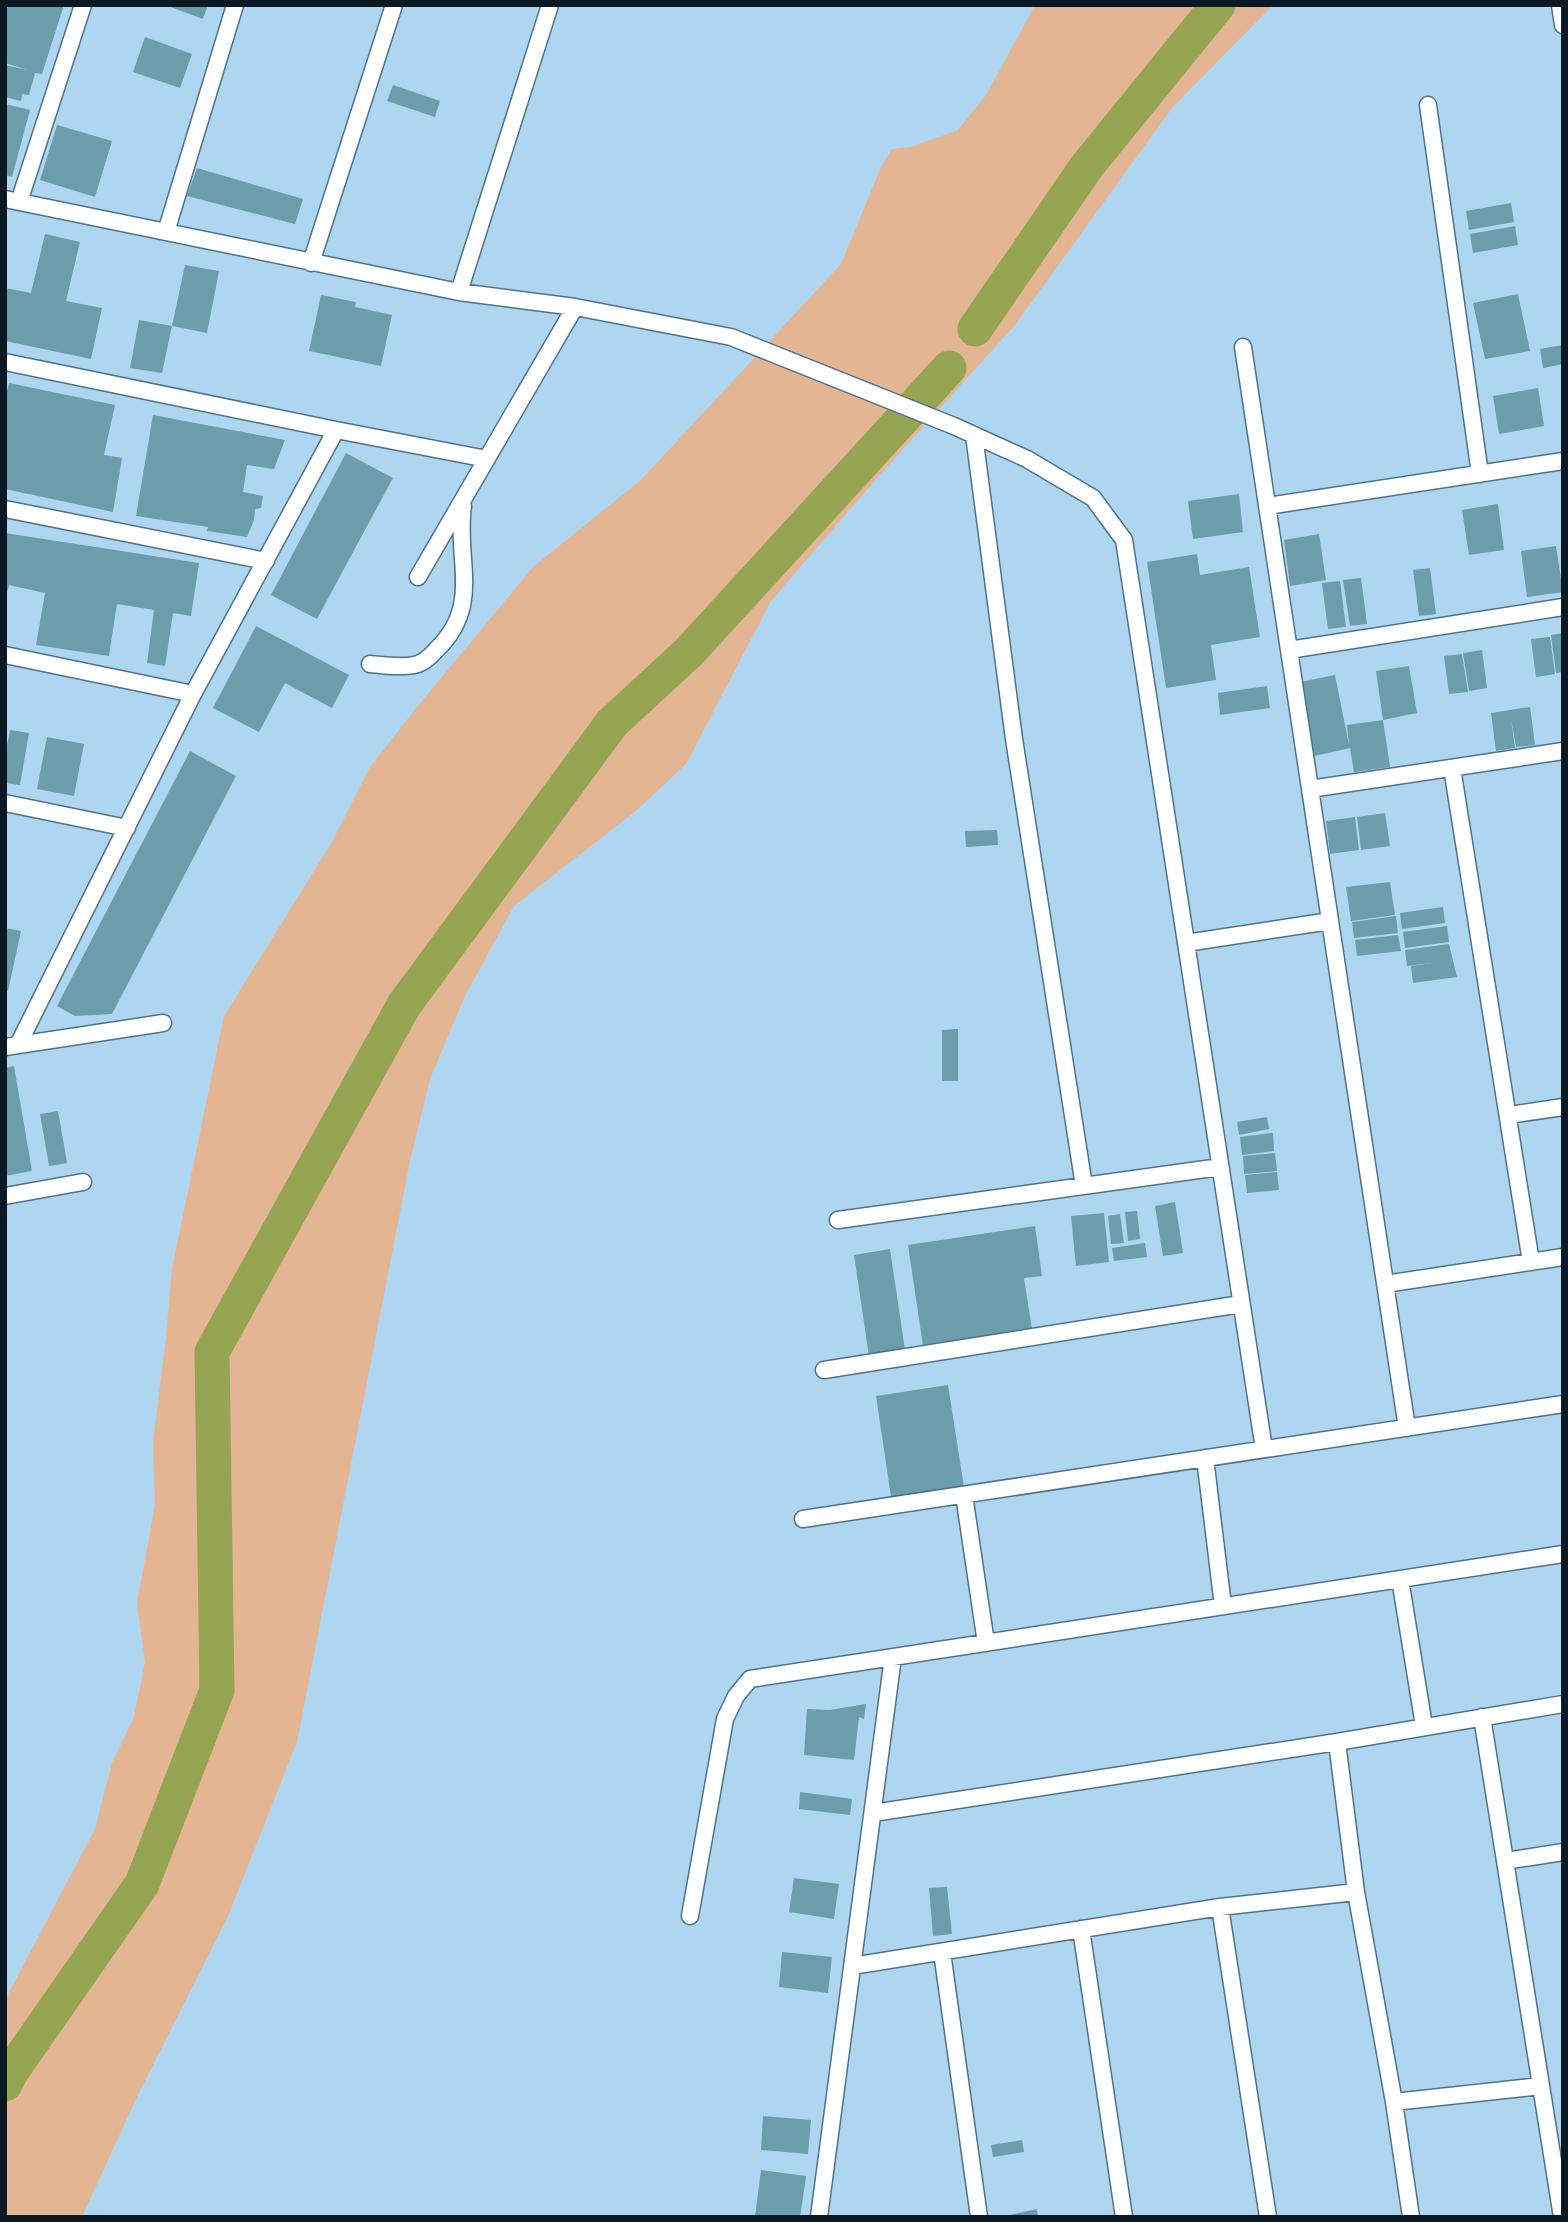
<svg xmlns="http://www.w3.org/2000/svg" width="1568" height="2222" font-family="'Noto Serif',serif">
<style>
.green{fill:#e4b593}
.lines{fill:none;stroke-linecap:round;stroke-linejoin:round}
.river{stroke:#96a551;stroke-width:35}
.building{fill:#6c9dab}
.minor-casing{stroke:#4e738b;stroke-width:19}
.minor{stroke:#fff;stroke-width:16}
</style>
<rect width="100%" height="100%" fill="#aed6f0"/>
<path class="green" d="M1035,5H1273L1172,108L1015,325L885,469L771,601L686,764L637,810L514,906L465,996L430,1079L410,1161L297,1742L228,1916L135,2101L82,2217H5V2000L95,1829L112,1763L134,1717L145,1662L137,1603L155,1505L153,1443L166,1337L172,1269L224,1016L332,842L370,767L417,707L533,567L642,479L841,264L881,167L892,149L911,147L958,130L986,95Z"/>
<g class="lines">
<path class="river" d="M975,329L1087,166L1218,5
M5,2084L11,2072L142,1884L217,1690L212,1352L404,1005L612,723L689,652L949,368"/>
</g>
<path class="building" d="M7,5H64L42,74L35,73L29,95L22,94L21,101L5,97V65L28,70L5,63Z
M165,5H208L203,19Z
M145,37L192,54L180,88L133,72Z
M393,85L440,101L435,117L387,101Z
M5,104L30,110L12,177L5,175Z
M57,125L112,141L95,197L40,180Z
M197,168L303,199L295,224L187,196Z
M1511,203L1514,222L1469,230L1466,211Z
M1515,226L1518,245L1473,253L1470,234Z
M45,234L80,242L66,301L102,308L91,359L5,341V288L31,293Z
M185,265L219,271L207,333L172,326L162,373L130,368L139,320L172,326Z
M1518,294L1530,351L1485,359L1473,303Z
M321,295L356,302L355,307L392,315L381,366L309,351Z
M1563,345V364L1543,368L1540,349Z
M9,383L115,405L104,455L122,458L113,512L5,489V399Z
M1538,388L1544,426L1499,434L1493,396Z
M153,415L285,440L274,469L247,465L243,492L263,496L261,508L255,509L254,520L247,537L207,531L208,527L136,516Z
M346,453L393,478L317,619L271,595Z
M1239,494L1243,532L1193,539L1188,501Z
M1498,504L1504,550L1469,555L1462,510Z
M5,533L199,563L191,616L173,613L165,666L147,663L154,610L117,604L109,656L36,645L45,593L9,585L5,600Z
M1319,534L1326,580L1290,586L1284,540Z
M1556,546L1563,592L1527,597L1521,551Z
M1197,554L1200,575L1249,567L1260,637L1211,645L1216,680L1166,688L1147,562Z
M1430,568L1436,614L1419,616L1413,570Z
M1361,578L1367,624L1350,626L1343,580Z
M1340,581L1346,627L1328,629L1322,583Z
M256,626L349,675L332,708L285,683L259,732L213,708Z
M1563,633V672L1556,673L1551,635Z
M1550,637L1555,674L1536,677L1531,639Z
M1482,650L1487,688L1469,691L1463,653Z
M1462,654L1468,692L1449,694L1444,656Z
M1409,666L1417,713L1383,720L1376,671Z
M1335,675L1349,745L1347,725L1383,720L1390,767L1354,772L1350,748L1310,757L1295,683Z
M1267,686L1270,708L1220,715L1218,693Z
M1530,707L1535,745L1516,747L1511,719L1515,748L1496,751L1491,713Z
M10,730L29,733L20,785L5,783V756Z
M47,737L84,744L74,796L37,789Z
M190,751L236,776L112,1014L75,1016L57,1006Z
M1385,813L1390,846L1361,850L1357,817Z
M1355,817L1359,850L1330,854L1326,821Z
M997,830L998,845L966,847L965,831Z
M1390,882L1395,915L1351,921L1346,887Z
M1443,907L1445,923L1402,929L1400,913Z
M1396,916L1398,933L1354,938L1352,922Z
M1447,926L1449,942L1405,948L1403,932Z
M5,928L21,931L8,991L5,990Z
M1398,935L1401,951L1357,956L1355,940Z
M1449,944L1457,977L1413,983L1411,966L1433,963L1407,966L1405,950Z
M958,1029V1081H942V1030Z
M14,1066L32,1171L5,1176V1068Z
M58,1111L67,1163L49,1166L40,1114Z
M1267,1117L1269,1129L1239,1135L1237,1122Z
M1273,1133L1274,1151L1242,1155L1240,1137Z
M1275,1153L1277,1171L1244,1174L1243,1156Z
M1277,1172L1279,1190L1247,1193L1245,1175Z
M1175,1202L1183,1253L1163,1256L1155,1206Z
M1137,1211L1140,1239L1128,1241L1125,1212Z
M1104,1213L1109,1262L1076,1266L1071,1216Z
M1120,1214L1124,1243L1111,1244L1108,1216Z
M1035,1226L1042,1276L1024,1278L1032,1329L923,1346L908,1245Z
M1145,1243L1147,1257L1114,1261L1112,1248Z
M890,1249L905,1350L869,1356L854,1255Z
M948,1385L964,1487L891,1497L876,1396Z
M866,1704L864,1719L859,1717L854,1760L804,1755L807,1709L830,1710Z
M800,1792L852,1799L850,1815L799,1809Z
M794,1878L839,1884L834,1919L789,1912Z
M947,1887L952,1934L933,1936L929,1888Z
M782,1952L832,1957L828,1993L779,1987Z
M763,2116L811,2120L808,2154L761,2150Z
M1022,2140L1024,2152L993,2157L991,2145Z
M761,2170L806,2176L800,2217H755Z
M1037,2209L1038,2217H1005V2216Z"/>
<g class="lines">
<g class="minor-casing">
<path id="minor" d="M1560,5L1563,25
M1428,105L1480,474
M5,199L459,292L575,307L731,337L954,426L1027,459L1093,498L1124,540L1264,1449
M19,202L83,5
M166,232L235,5
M311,263L394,5
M459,292L550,5
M1243,347L1407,1428
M5,362L336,430L487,459
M974,435L1014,739L1084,1186
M1267,506L1563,461
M5,509L266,561
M418,577L575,307
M1289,650L1563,607
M5,655L193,694
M370,664C384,665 400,668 414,665C422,664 431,656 436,650C483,605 455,560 463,506
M1452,768L1531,1262
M1310,789L1563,751
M5,803L127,828
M1186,943L1330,921
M18,1045L193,694L336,430
M5,1047L163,1023
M1509,1115L1563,1107
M5,1196L83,1182
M838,1220L1220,1167
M1385,1284L1563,1257
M824,1370L1241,1304
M1205,1458L1223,1606
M964,1495L986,1643
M803,1519L1563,1404
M1400,1579L1424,1726
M1482,1717L1562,2217
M1337,1742L1356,1892L1394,2102L1411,2217
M873,1813L1337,1742L1563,1704
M1505,1861L1563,1852
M1220,1907L1268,2217
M690,1916L725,1719L736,1696L750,1679L1563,1554
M1081,1929L1124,2217
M942,1952L979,2217
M852,1966L1220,1907L1356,1892
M1394,2102L1541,2086
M819,2217L893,1657"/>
</g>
<use href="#minor" class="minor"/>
</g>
<rect width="1568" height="2222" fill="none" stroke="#091822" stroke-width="14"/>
</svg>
